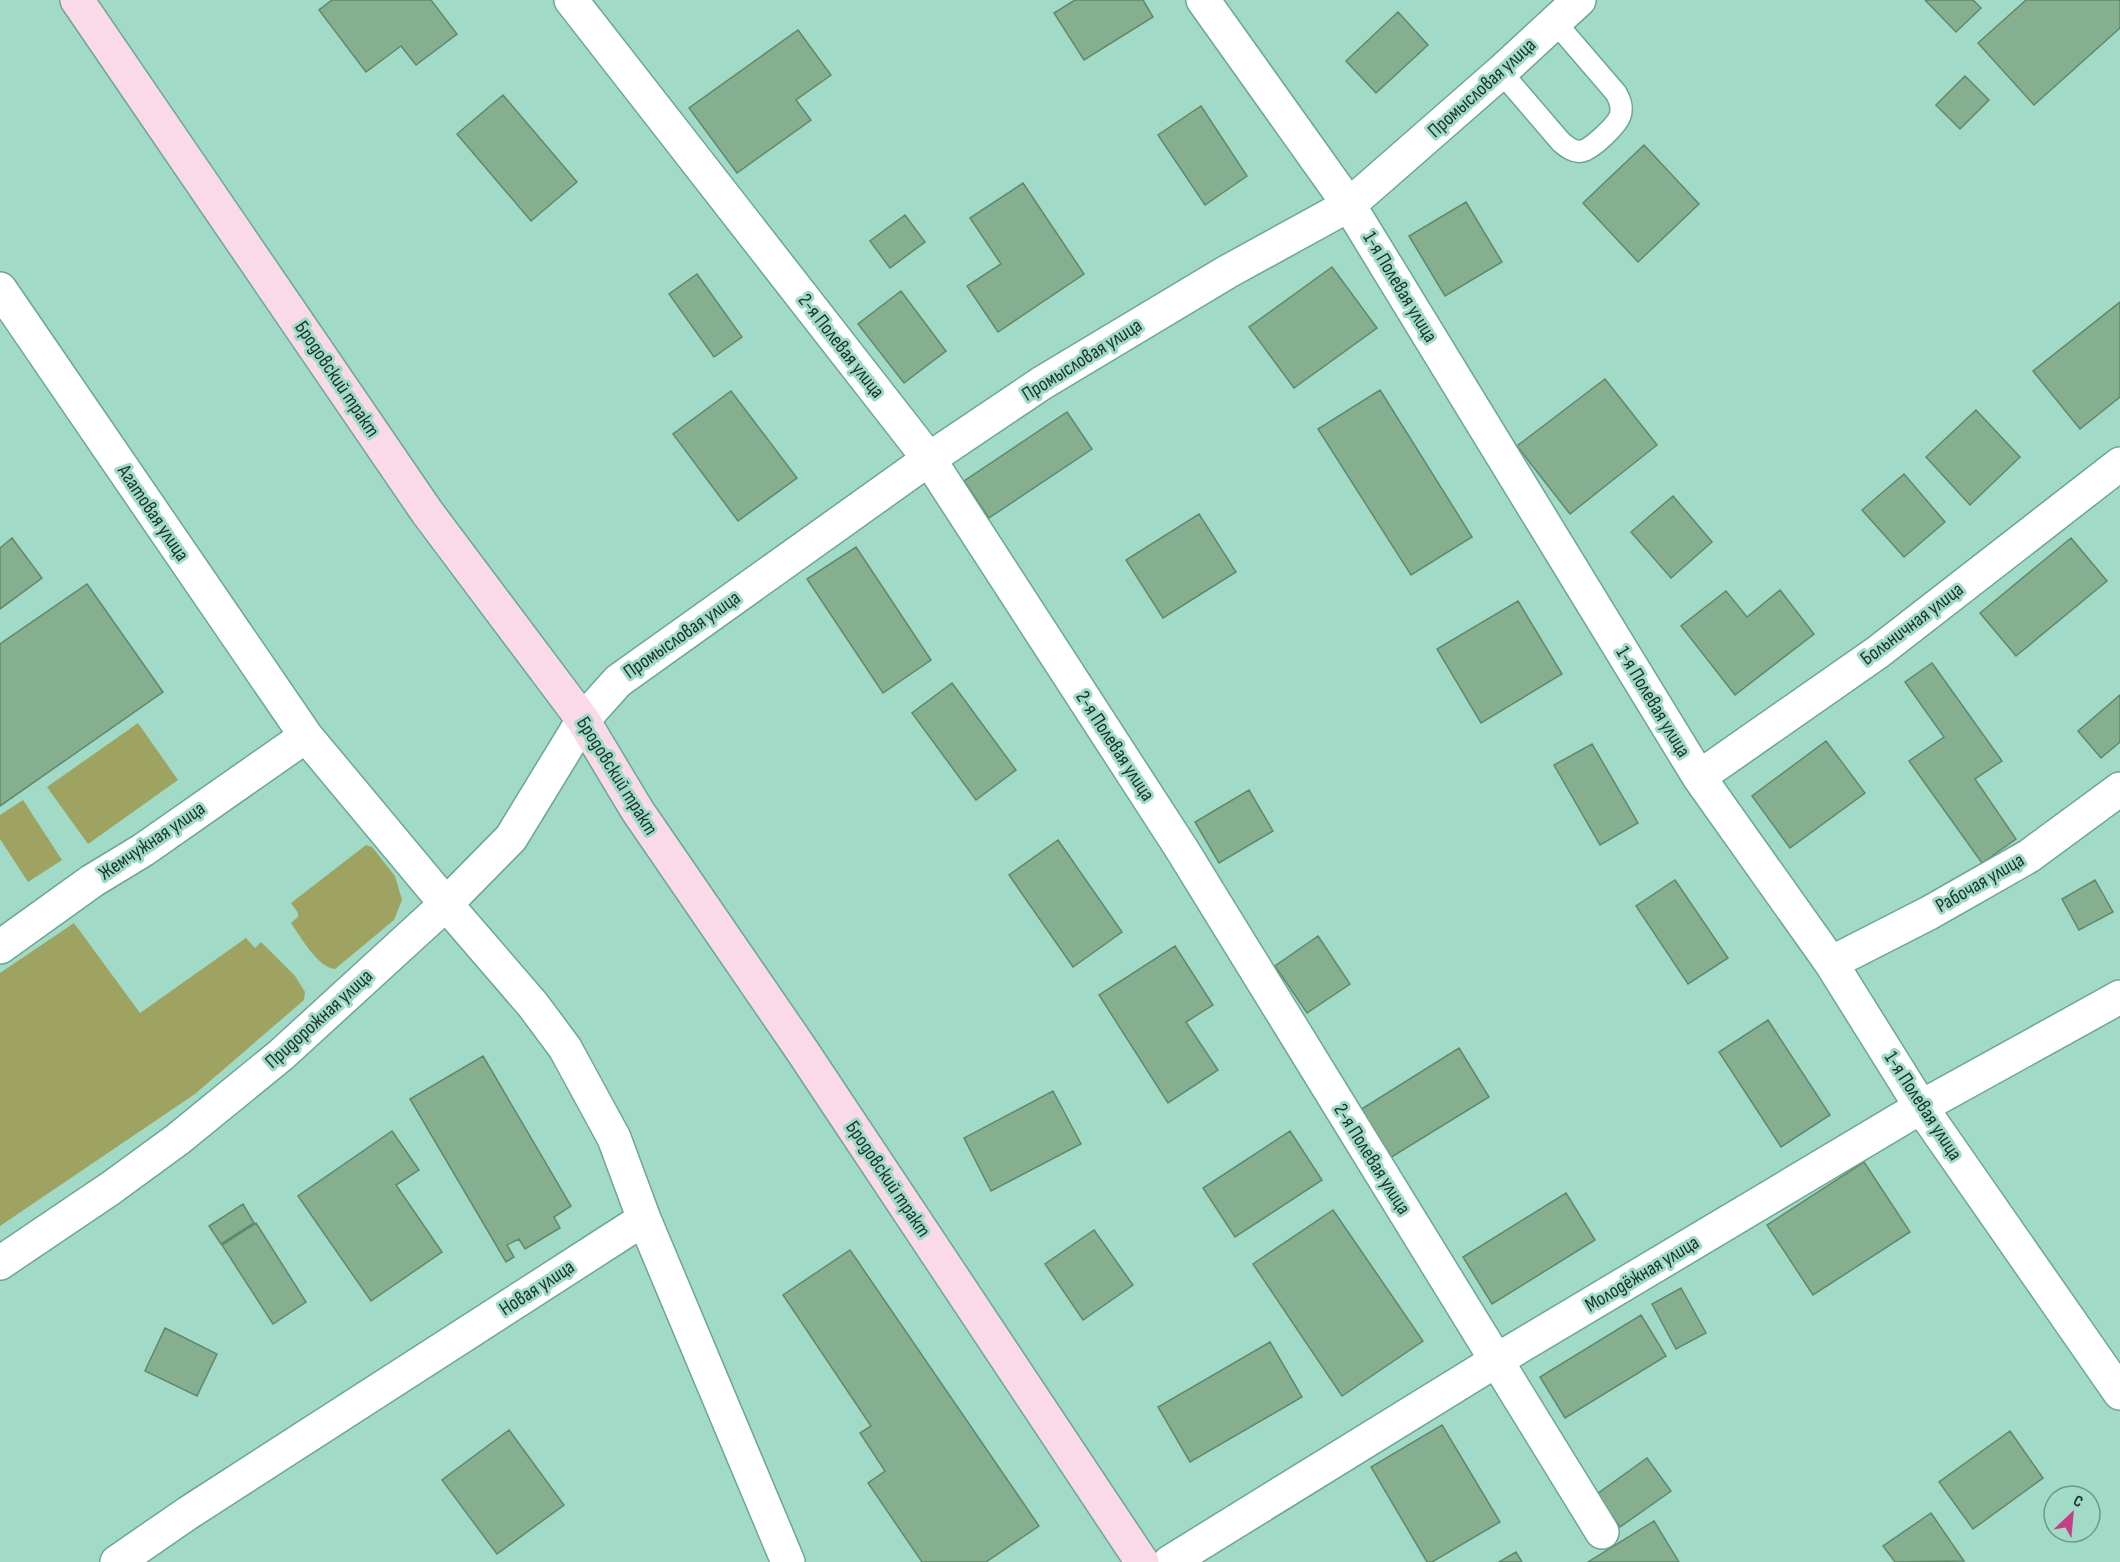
<svg xmlns="http://www.w3.org/2000/svg" width="2120" height="1562" font-family="'Sofia Sans Condensed',sans-serif">
<style>
.green{fill:#9ea361}
.building{fill:#85af8f;stroke:#60896b;stroke-width:1.5}
.lines{fill:none;stroke-linecap:round;stroke-linejoin:round}
.service-casing{stroke:#6da694;stroke-width:24}
.minor-casing{stroke:#6da694;stroke-width:36}
.tertiary-casing{stroke:#6da694;stroke-width:36}
.secondary-casing{stroke:#6da694;stroke-width:36}
.service{stroke:#fff;stroke-width:21}
.minor{stroke:#fff;stroke-width:33}
.tertiary{stroke:#fff;stroke-width:33}
.secondary{stroke:#fadae9;stroke-width:33}
.labels{text-anchor:middle;dominant-baseline:central;stroke-width:6;stroke-linejoin:round;paint-order:stroke}
.street-label{font-size:20px;fill:#1b322b;stroke:#a1dbc7}
</style>
<rect width="100%" height="100%" fill="#a1dbc7"/>
<path class="green" d="M138,723L178,780L88,844L47,787Z
M23,800L62,860L28,882L0,839V815Z
M366,845L372,847L395,876L402,900L394,920L335,969C318,968 300,936 291,923L298,917V913L291,903Z
M74,923L140,1013L246,938L255,948L261,942L295,976L305,992L304,1000L195,1094L0,1226V973Z"/>
<path class="building" d="M332,0H431L457,34L416,65L401,46L366,72L319,10Z
M1075,0H1143L1153,17L1084,60L1054,13Z
M1925,0H1973L1981,8L1956,32Z
M2026,0H2120V28L2034,105L1978,43Z
M1398,12L1428,45L1376,93L1346,61Z
M798,30L831,75L796,100L811,120L737,173L689,108Z
M1965,76L1989,100L1960,129L1936,105Z
M503,95L577,182L531,221L457,134Z
M1201,106L1247,176L1205,205L1158,135Z
M1644,145L1699,204L1638,262L1583,203Z
M1023,183L1084,274L998,332L967,286L1001,264L970,218Z
M1466,202L1502,262L1445,296L1409,236Z
M905,215L925,242L890,268L870,241Z
M1332,267L1377,328L1294,388L1249,327Z
M697,274L742,337L714,357L669,294Z
M901,291L946,351L904,383L858,324Z
M2120,302V397L2080,429L2033,371Z
M1605,379L1657,445L1570,514L1517,446Z
M1380,390L1472,537L1411,575L1318,429Z
M731,391L797,478L738,521L673,434Z
M1976,410L2020,457L1970,505L1926,457Z
M1067,412L1092,449L989,518L964,481Z
M1904,474L1945,522L1904,557L1862,510Z
M1673,496L1712,542L1671,578L1631,532Z
M1199,514L1236,572L1163,618L1126,560Z
M12,538L42,578L0,609V548Z
M2071,538L2107,581L2016,656L1980,613Z
M856,547L931,660L883,693L807,579Z
M87,584L163,692L0,806V644Z
M1780,590L1814,634L1735,695L1681,626L1726,591L1747,617Z
M1518,601L1562,674L1481,723L1437,649Z
M1932,663L2002,761L1975,779L2016,839L1982,863L1909,761L1944,737L1905,682Z
M952,683L1016,770L976,800L912,713Z
M2120,695V742L2101,758L2078,731Z
M1826,741L1865,793L1790,848L1752,796Z
M1592,744L1638,823L1600,845L1554,765Z
M1249,790L1273,831L1219,863L1195,822Z
M1058,840L1122,932L1073,967L1009,875Z
M1675,880L1728,958L1688,984L1636,906Z
M2095,880L2113,912L2079,930L2062,899Z
M1318,936L1350,984L1307,1013L1275,966Z
M1175,946L1213,1005L1186,1022L1218,1070L1168,1103L1099,995Z
M1768,1020L1830,1115L1781,1147L1719,1052Z
M1459,1048L1489,1097L1390,1158L1360,1110Z
M483,1056L571,1206L554,1217L560,1228L525,1249L519,1239L507,1245L514,1257L506,1262L410,1099Z
M1053,1091L1081,1144L991,1191L964,1138Z
M392,1131L419,1170L396,1185L442,1252L371,1301L298,1196Z
M1290,1131L1322,1180L1235,1237L1203,1188Z
M1864,1162L1910,1232L1813,1295L1767,1225Z
M1566,1193L1595,1240L1492,1304L1463,1257Z
M243,1204L254,1223L221,1244L209,1226Z
M1333,1210L1423,1341L1342,1396L1253,1264Z
M256,1223L306,1302L273,1324L222,1245Z
M1094,1230L1133,1285L1083,1320L1045,1264Z
M850,1250L1039,1526L986,1562H922L868,1483L885,1471L860,1433L871,1426L783,1295Z
M1681,1288L1706,1333L1676,1349L1652,1304Z
M1641,1315L1666,1356L1565,1418L1540,1377Z
M165,1328L217,1354L197,1396L145,1371Z
M1270,1342L1302,1397L1190,1462L1158,1407Z
M1442,1425L1500,1522L1432,1562H1427L1371,1467Z
M509,1430L564,1505L497,1554L442,1480Z
M2010,1431L2043,1478L1973,1529L1939,1482Z
M1647,1458L1671,1491L1620,1527L1597,1494Z
M1931,1513L1964,1561L1895,1562L1883,1546Z
M1654,1521L1679,1562H1588Z
M1516,1552L1522,1562H1499Z"/>
<g class="lines">
<g class="service-casing">
<path id="service" d="M1501,72L1561,142C1567,147 1574,153 1582,151C1592,149 1617,125 1620,116C1623,107 1620,100 1616,93L1555,22"/>
</g>
<g class="minor-casing">
<path id="minor" d="M571,0L929,459L1181,848L1602,1532
M1203,0L1349,205L1699,777L1831,963L1921,1107L2120,1393
M0,289L306,736L446,904L533,1005L565,1048L614,1138L644,1219L188,1513L117,1562
M583,720L618,681L929,459L1042,383L1227,272L1349,205L1501,72L1579,0
M1699,777L1878,652L2120,464
M0,947L92,881L143,850L306,736
M1831,963L1929,913L2029,856L2120,789
M644,1219L788,1562
M1170,1562L1497,1360L1921,1107L2120,997"/>
</g>
<g class="tertiary-casing">
<path id="tertiary" d="M0,1263L111,1188L178,1139L281,1055L446,904L511,838L583,720"/>
</g>
<g class="secondary-casing">
<path id="secondary" d="M77,0L427,512L583,720L637,810L801,1049L1142,1562"/>
</g>
<use href="#service" class="service"/>
<use href="#minor" class="minor"/>
<use href="#tertiary" class="tertiary"/>
<use href="#secondary" class="secondary"/>
</g>
<g class="labels">
<g class="street-label">
<text transform="translate(1482 88) rotate(-42)">Промысловая улица</text>
<text transform="translate(1400 287) rotate(59)">1-я Полевая улица</text>
<text transform="translate(841 346) rotate(52)">2-я Полевая улица</text>
<text transform="translate(1082 360) rotate(-32)">Промысловая улица</text>
<text transform="translate(337 379) rotate(56)">Бродовский тракт</text>
<text transform="translate(153 513) rotate(56)">Агатовая улица</text>
<text transform="translate(1912 624) rotate(-37)">Больничная улица</text>
<text transform="translate(682 635) rotate(-35)">Промысловая улица</text>
<text transform="translate(1653 702) rotate(59)">1-я Полевая улица</text>
<text transform="translate(1115 746) rotate(57)">2-я Полевая улица</text>
<text transform="translate(617 776) rotate(58)">Бродовский тракт</text>
<text transform="translate(152 841) rotate(-34)">Жемчужная улица</text>
<text transform="translate(1980 883) rotate(-30)">Рабочая улица</text>
<text transform="translate(319 1019) rotate(-42)">Придорожная улица</text>
<text transform="translate(1923 1106) rotate(57)">1-я Полевая улица</text>
<text transform="translate(1372 1159) rotate(58)">2-я Полевая улица</text>
<text transform="translate(888 1179) rotate(56)">Бродовский тракт</text>
<text transform="translate(1642 1274) rotate(-31)">Молодёжная улица</text>
<text transform="translate(537 1288) rotate(-33)">Новая улица</text>
</g>
</g>
<g transform="translate(2072 1514) rotate(26)"><circle r="28" fill="#a1dbc7" stroke="#6b9789" stroke-width="1.5"/>
<path d="M0-4.5L10 22L0 15L-10 22Z" fill="#c44085"/>
<text y="-9" font-size="16" font-weight="bold" text-anchor="middle" fill="#1b322b">С</text>
</g>
</svg>
